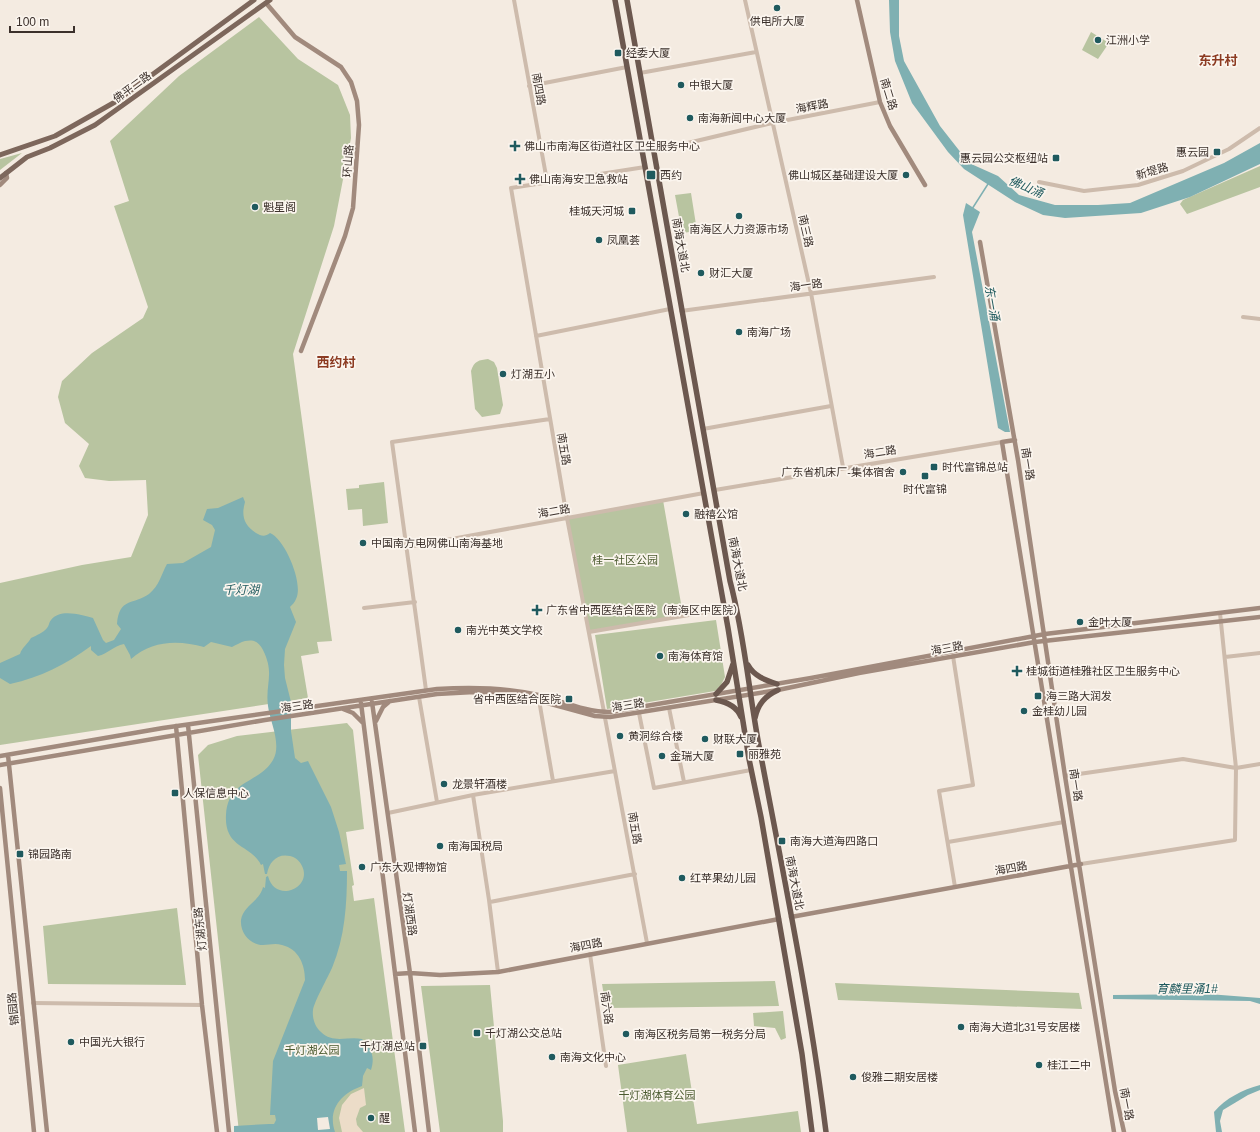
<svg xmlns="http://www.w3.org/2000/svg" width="1260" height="1132" font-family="Arial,'Noto Sans SC',sans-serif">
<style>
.green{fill:#b8c4a0}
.plaza{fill:#ecdcc8}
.water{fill:#7fb0b2}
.pier{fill:#f4ebe1}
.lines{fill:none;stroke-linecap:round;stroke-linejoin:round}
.stream{stroke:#7fb0b2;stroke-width:1.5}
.tertiary{stroke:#cdbbac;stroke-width:4}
.secondary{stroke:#a18a7d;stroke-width:4.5}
.primary{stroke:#7d675c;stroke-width:5}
.trunk{stroke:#6c584f;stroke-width:5.5}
.poi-dot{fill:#1f5a5e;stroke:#fbf5ee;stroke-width:1.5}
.labels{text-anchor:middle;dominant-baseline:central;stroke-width:3.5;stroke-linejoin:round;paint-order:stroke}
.poi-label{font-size:11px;fill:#3b302b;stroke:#fbf5ee;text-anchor:start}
.street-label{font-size:11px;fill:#3b302b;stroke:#fbf5ee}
.park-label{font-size:11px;fill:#4a5a2e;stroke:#fbf5ee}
.water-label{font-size:12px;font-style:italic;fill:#1f5a5e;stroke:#fbf5ee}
.quarter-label{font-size:13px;font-weight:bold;fill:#8c3b22;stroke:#fbf5ee}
</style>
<rect width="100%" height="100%" fill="#f4ebe1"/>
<path class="green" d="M259,17L298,59L338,85L350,115L351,138L334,226L293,354L332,641L317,642L319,653L301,656L308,698L0,745V583L82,565L131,557L148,515L146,480L109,481L85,478L79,466L89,444L65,423L58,397L62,381L92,353L143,318L148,307L114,206L129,201L110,141L179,76Z
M1091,32L1109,43L1098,59L1082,50Z
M22,153L0,170V159Z
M1260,166V187L1187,214L1180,204L1183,200Z
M691,193L697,231L682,233L675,195Z
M488,359L494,362L497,368L503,405L500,414L482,417L475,409L471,371C474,361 479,360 488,359Z
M384,482L388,523L363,526L362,509L348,510L346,489L359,488V485Z
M663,500L683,615L589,632L567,518Z
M716,620L725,677L721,685L715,691L607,709L595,635Z
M347,723L353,730L364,829L346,832L354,885L352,886L354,901L374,898L405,1132H239L198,755L208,745L237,736Z
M177,908L186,985L48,984L43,926Z
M775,981L779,1006L606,1008L602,984Z
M835,983L1079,993L1082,1009L838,1000Z
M490,985L503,1121V1132H440L421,986Z
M783,1011L786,1038L781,1040L775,1028L754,1026L753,1013Z
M686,1054L697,1124L798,1111L801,1132H627L618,1065Z"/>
<path class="plaza" d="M364,1088L366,1105L360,1108L356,1119L357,1125L363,1132H342L339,1118L342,1105L351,1094Z"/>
<path class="water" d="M889,0H899V36L904,61L940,126L969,163L998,176L1019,195L1055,205H1098L1130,203L1224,163L1260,143V164L1190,197L1141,213L1065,218L1043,215L1015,202L964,169L948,152L912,103L895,61L890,32Z
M966,203L980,212L972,232L1010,432H1005L998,428L963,215Z
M243,497L245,502C241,516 244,525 256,533C261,536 265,537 270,533C285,539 304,584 296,599C295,602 292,605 290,607L296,622L285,649L284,665L285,678L291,702V731L295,758L301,763L308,761L331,807L339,832L346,864L339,865L340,871H347C347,904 345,937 332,968C328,977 314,1002 313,1010C312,1018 315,1027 321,1032C333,1044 348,1036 362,1039C372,1049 375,1057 371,1070L367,1068L363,1076L362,1086C342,1093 327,1109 335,1132H234V1126L269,1124H274L276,1120L275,1115H270L273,1061L305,980C305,965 299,949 282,945C275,943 269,945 263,945C250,945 240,933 241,920C243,906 260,901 263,887L265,888L266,877L268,876C275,904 313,888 302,866C300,861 295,857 290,856C277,853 269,862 267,874H265L263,864L261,865C252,845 224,849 226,815C228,779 259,784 273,760C282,744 270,722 268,706C265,683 275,674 263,650C259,642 254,639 245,641C241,642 236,645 232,647L211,642L204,647C179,640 152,640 131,659L130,655L124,644C113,646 108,654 98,656L91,650V646C65,665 41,677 10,684L0,678V663L20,654C22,647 28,644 31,638C37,635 43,633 47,628C49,626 49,622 51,620C60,608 82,615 93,618L103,640L106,643L114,640L121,629L117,624C119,597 134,605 149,594C159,586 161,575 167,564L183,563L211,547L215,530L212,525L203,520L207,509L218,508Z
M1208,994L1260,998V1004L1250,1001L1113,999V995Z
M1260,1085V1090L1248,1095L1223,1110L1220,1121L1222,1132H1216L1214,1112C1226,1098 1242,1090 1260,1085Z"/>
<path class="pier" d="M328,1117L330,1129L318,1130L317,1118Z"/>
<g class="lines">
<path class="stream" d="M972,209L988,184"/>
<path class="tertiary" d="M514,0L547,181
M745,0L811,293L843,467
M640,73L756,52
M529,86L627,67
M654,151L772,123L880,102
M1039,182L1084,191L1138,185L1183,171L1229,149L1260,128
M681,311L934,277
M1243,317L1260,319
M536,336L670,309
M703,429L831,406
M715,490L1002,442
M408,547L704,493
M364,608L415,602
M589,632L724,609
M953,656L973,785L939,791L955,887
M1225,657L1260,653
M426,690L392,442L550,419
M419,697L437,802
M539,700L553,781
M669,708L684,782
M604,712L567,518L511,188L645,167
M639,713L654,788L751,770
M605,718L647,943
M1065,776L1183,759L1236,768L1260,764
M473,795L489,900L498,972
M388,813L473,795L615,771
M948,842L1064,822
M1081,864L1235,840L1236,768L1220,613
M490,902L635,874
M590,954L606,1066
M33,1003L202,1005"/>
<path class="secondary" d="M857,0L880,102L890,126L925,185
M266,3L295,37L341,67L351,82L357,101L359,125L353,208L345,236L301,351
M0,185L7,178L6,173
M980,242L1018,460L1065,776L1115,1091L1124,1132
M1015,440L1002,442L1114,1132
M372,702L410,973L429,1132
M361,703L415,1132
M343,709L353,713L363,723
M376,721L383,707L390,701
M188,725L229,1132
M176,726L202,1005L217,1132
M8,755L47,1132
M0,756L163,728L437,689C471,687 505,687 538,695C562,701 585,712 610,712L811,678L1045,634L1260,608
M0,765L265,720L437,694L474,692L504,694L529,698L595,716L610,717L778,690L859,673L1035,642L1260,617
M0,788L34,1132
M791,917L1081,864
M395,974L410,973L440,975L498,972L779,919"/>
<path class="primary" d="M0,155L55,136L115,102L254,0
M0,178L27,157L50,148L95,125L270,0"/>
<path class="trunk" d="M615,0L728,628L749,759L761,817L802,1054L812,1132
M627,0L730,581C745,637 749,695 760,751C784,878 810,1004 826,1132
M748,665C754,676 765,680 777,684
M716,694L727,682L733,664
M716,700C727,702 737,707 741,717
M755,718C758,704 765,696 778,690"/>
</g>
<g class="poi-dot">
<circle cx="777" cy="8" r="4"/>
<circle cx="1098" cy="40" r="4"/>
<rect x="614" y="49" width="8" height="8" rx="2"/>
<circle cx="681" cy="85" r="4"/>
<circle cx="690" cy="118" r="4"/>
<path d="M513 140h4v4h4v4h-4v4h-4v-4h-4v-4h4z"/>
<rect x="1213" y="148" width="8" height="8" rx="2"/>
<rect x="1052" y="154" width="8" height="8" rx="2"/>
<rect x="646" y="170" width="10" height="10" rx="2"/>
<circle cx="906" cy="175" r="4"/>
<path d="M518 173h4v4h4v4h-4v4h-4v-4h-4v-4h4z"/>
<circle cx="255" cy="207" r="4"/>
<rect x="628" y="207" width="8" height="8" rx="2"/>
<circle cx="739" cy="216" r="4"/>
<circle cx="599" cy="240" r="4"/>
<circle cx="701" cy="273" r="4"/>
<circle cx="739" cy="332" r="4"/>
<circle cx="503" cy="374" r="4"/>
<rect x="930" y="463" width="8" height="8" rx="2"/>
<circle cx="903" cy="472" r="4"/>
<rect x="921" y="472" width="8" height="8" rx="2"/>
<circle cx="686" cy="514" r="4"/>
<circle cx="363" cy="543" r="4"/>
<path d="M535 604h4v4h4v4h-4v4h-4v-4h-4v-4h4z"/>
<circle cx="1080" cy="622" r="4"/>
<circle cx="458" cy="630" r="4"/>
<circle cx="660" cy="656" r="4"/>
<path d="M1015 665h4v4h4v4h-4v4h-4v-4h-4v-4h4z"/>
<rect x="1034" y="692" width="8" height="8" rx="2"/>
<rect x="565" y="695" width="8" height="8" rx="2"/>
<circle cx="1024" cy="711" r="4"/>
<circle cx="620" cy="736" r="4"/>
<circle cx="705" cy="739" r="4"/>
<rect x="736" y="750" width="8" height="8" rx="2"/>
<circle cx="662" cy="756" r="4"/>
<circle cx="444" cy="784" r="4"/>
<rect x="171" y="789" width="8" height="8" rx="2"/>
<rect x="778" y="837" width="8" height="8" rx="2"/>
<circle cx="440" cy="846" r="4"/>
<rect x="16" y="850" width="8" height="8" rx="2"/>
<circle cx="362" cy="867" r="4"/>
<circle cx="682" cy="878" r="4"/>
<circle cx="961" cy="1027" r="4"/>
<rect x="473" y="1029" width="8" height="8" rx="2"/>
<circle cx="626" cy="1034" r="4"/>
<circle cx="71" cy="1042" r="4"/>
<rect x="419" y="1042" width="8" height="8" rx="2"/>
<circle cx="552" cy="1057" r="4"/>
<circle cx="1039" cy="1065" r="4"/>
<circle cx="853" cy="1077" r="4"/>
<circle cx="371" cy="1118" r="4"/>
</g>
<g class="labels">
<g class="poi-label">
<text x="777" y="21" text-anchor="middle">供电所大厦</text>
<text x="1106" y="40">江洲小学</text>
<text x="626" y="53">经委大厦</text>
<text x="689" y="85">中银大厦</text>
<text x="698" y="118">南海新闻中心大厦</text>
<text x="524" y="146">佛山市南海区街道社区卫生服务中心</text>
<text x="1209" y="152" text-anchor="end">惠云园</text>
<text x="1048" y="158" text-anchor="end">惠云园公交枢纽站</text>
<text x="660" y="175">西约</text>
<text x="898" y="175" text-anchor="end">佛山城区基础建设大厦</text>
<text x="529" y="179">佛山南海安卫急救站</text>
<text x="263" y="207">魁星阁</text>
<text x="624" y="211" text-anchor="end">桂城天河城</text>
<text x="739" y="229" text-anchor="middle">南海区人力资源市场</text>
<text x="607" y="240">凤凰荟</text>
<text x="709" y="273">财汇大厦</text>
<text x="747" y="332">南海广场</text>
<text x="511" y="374">灯湖五小</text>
<text x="942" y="467">时代富锦总站</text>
<text x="895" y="472" text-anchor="end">广东省机床厂-集体宿舍</text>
<text x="925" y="489" text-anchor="middle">时代富锦</text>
<text x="694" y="514">融禧公馆</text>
<text x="371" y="543">中国南方电网佛山南海基地</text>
<text x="546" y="610">广东省中西医结合医院（南海区中医院）</text>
<text x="1088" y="622">金叶大厦</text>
<text x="466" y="630">南光中英文学校</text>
<text x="668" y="656">南海体育馆</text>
<text x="1026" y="671">桂城街道桂雅社区卫生服务中心</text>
<text x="1046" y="696">海三路大润发</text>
<text x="561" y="699" text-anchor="end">省中西医结合医院</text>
<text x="1032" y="711">金桂幼儿园</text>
<text x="628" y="736">黄洞综合楼</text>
<text x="713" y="739">财联大厦</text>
<text x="748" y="754">丽雅苑</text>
<text x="670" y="756">金瑞大厦</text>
<text x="452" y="784">龙景轩酒楼</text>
<text x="183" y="793">人保信息中心</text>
<text x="790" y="841">南海大道海四路口</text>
<text x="448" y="846">南海国税局</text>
<text x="28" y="854">锦园路南</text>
<text x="370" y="867">广东大观博物馆</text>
<text x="690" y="878">红苹果幼儿园</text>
<text x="969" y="1027">南海大道北31号安居楼</text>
<text x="485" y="1033">千灯湖公交总站</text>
<text x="634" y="1034">南海区税务局第一税务分局</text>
<text x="79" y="1042">中国光大银行</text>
<text x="415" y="1046" text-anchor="end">千灯湖总站</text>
<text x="560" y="1057">南海文化中心</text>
<text x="1047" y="1065">桂江二中</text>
<text x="861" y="1077">俊雅二期安居楼</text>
<text x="379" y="1118">醒</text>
</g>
<g class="street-label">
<text transform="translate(132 87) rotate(-36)">佛平二路</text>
<text transform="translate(539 89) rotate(80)">南四路</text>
<text transform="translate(889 94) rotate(73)">南二路</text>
<text transform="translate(812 106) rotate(-11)">海辉路</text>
<text transform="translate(348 161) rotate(-86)">环山路</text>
<text transform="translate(1152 171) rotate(-16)">新堤路</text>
<text transform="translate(806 231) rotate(77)">南三路</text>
<text transform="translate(681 245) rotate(80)">南海大道北</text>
<text transform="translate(806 285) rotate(-8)">海一路</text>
<text transform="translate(564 449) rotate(80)">南五路</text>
<text transform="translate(880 452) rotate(-9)">海二路</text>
<text transform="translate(1028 464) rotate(81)">南一路</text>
<text transform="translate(554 511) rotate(-10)">海二路</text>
<text transform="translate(738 564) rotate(79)">南海大道北</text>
<text transform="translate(947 648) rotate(-10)">海三路</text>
<text transform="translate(628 705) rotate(-9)">海三路</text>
<text transform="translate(297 706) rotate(-8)">海三路</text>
<text transform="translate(1076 785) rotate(81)">南一路</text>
<text transform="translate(635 828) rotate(80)">南五路</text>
<text transform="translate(1011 868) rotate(-10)">海四路</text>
<text transform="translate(795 883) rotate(79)">南海大道北</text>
<text transform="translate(410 914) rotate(82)">灯湖西路</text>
<text transform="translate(200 929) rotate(-96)">灯湖东路</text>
<text transform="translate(586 945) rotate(-11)">海四路</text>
<text transform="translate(607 1008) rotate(82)">南六路</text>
<text transform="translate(13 1009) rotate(-96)">锦园路</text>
<text transform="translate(1127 1104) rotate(79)">南一路</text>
</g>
<g class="park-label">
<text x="625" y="560">桂一社区公园</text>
<text x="312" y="1050">千灯湖公园</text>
<text x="657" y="1095">千灯湖体育公园</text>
</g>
<g class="water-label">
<text transform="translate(1026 187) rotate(23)">佛山涌</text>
<text transform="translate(992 303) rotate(80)">东一涌</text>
<text x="241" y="590">千灯湖</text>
<text x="1187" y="989">育麟里涌1#</text>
</g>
<g class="quarter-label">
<text x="1218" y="60">东升村</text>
<text x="336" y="362">西约村</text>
</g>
</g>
<path d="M10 26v6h64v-6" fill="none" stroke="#3b302b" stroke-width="2"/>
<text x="16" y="26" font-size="12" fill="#3b302b" stroke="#fbf5ee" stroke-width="3" paint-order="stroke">100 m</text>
</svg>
